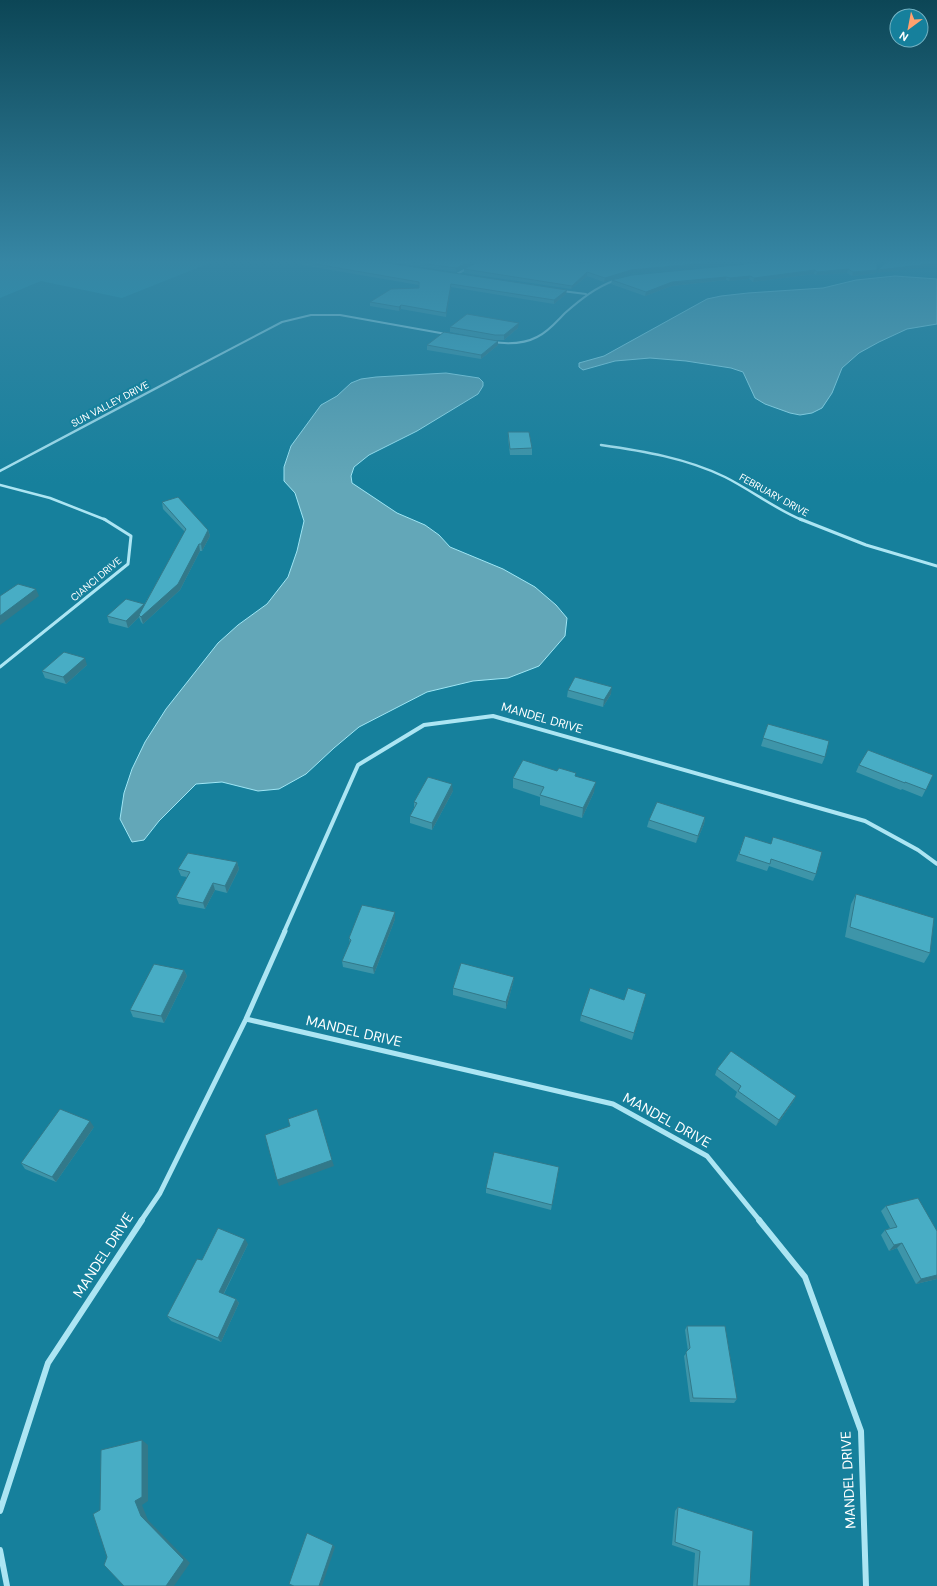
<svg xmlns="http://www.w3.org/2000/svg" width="937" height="1586" font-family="'DM Sans',sans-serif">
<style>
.green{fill:#229ab7}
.water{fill:#63a7b8;stroke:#9fe6f5}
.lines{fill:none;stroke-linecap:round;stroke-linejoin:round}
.minor-far5{stroke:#ace5f3;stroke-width:2}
.minor-far4{stroke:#ace5f3;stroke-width:2.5}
.minor-far3{stroke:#ace5f3;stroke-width:3}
.minor-far2{stroke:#ace5f3;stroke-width:4}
.minor-far1{stroke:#ace5f3;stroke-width:5}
.minor{stroke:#ace5f3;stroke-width:6}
.wall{fill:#3e95a9}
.shaded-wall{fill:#32798a}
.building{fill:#48adc5;stroke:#32798a}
.labels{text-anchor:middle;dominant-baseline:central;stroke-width:4;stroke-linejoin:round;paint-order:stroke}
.far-street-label{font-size:10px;fill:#fff;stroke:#16809c}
.street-label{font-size:12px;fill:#fff;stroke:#16809c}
.near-street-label{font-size:14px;fill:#fff;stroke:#16809c}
</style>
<rect width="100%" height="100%" fill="#16809c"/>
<path class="green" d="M0,262H212L122,298L41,281L0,298Z"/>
<path class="water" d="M895,276L937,279V324L907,329L879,342L859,353L842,368L832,393L822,408L812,413L800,415L790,413L765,404L755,398L743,372L731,368L686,361L650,358L615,361L583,370L579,367V363L604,356L707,299L721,296L748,293L823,288L856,280Z
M446,373L479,378L483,382V386L478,394L417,431L369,455L354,467L351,476L352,483L397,513L425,525L439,535L450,547L503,569L535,587L556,605L567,618L565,636L539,666L508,678L473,681L427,692L359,727L334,748L306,774L279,789L258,791L222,782L196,784L159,821L144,840L132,842L120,819L124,793L132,769L145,742L166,709L218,643L238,625L267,604L288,577L297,551L304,521L295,493L284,481V467L291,446L321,405L337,396L351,383L361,379L376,377Z"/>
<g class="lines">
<path class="minor-far5" d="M457,274L468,268
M562,291L586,294
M492,342C507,344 524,344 537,337C548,332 557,321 565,313C581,299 596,287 616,280
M179,376L282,322L311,315H340L446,334"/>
<path class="minor-far4" d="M601,445C643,451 686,458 725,477C751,490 775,509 802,520
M0,471L181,375
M0,485L50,498L106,520"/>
<path class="minor-far3" d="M800,519L866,545L937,566
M0,667L128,564L131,536L104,519"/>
<path class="minor-far2" d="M284,932L358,765L424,725L493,716L865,821L918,850L937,864"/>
<path class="minor-far1" d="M246,1019L613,1104L707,1156L760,1221
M141,1221L160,1193L246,1019L285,931"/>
<path class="minor" d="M759,1220L805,1277L861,1431L866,1586
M0,1511L48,1363L142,1220
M0,1550L7,1586"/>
</g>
<path class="wall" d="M302,262H381L566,294L554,304L451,287L446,317L401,309L399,311L370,306V302L419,288V285L302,265Z
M388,262H475L456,272Z
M592,262H751L631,274L604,282L587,276L571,289L464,273V269Z
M877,262L876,273L852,276L847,273L816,275L814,274L753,282L749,279L729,281L726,280L672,286L645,296L611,284L612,280Z
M450,327L518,328L504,340H496L498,345L481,359L427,350V345L486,339L450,332Z
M508,432L532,448V455H510L508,438Z
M162,502L208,530L210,536L202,551H200L180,590L143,624L141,622L139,617L128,628L109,623L107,616L144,604V605L185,532L163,509Z
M87,665L66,684L45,678L42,671Z
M568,690L611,694L603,707L567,697Z
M768,724L825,757L822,764L761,746Z
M859,765L933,775L922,797L902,789L901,790L856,772Z
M557,771L576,776L594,792L582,818L540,805V797L513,788V778Z
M453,791L432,830L410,823V816L414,808V802Z
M705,817L704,824L696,843L647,827L649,820Z
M745,836L816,874L813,881L769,866L767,871L736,861Z
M237,862L239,869L227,893L215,890L205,909L179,904L176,897L187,877L181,876L178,869Z
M856,894L930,953L924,963L845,937L851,904Z
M395,912V919L374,974L343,967L342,961L350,943L349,938Z
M184,970L187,976L164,1023L133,1017L130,1010Z
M514,977L513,983L506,1009L453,995V988Z
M646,994L632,1040L580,1021L581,1015L624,1000Z
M717,1069L796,1096L793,1102L776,1126L735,1097L737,1092L715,1075Z
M94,1127L56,1182L25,1169L21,1163Z
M559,1167L551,1210L486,1193V1188Z
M886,1206L937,1279L916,1284L897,1248L889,1251L881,1235L885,1230L890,1228L881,1211Z
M248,1244L224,1294L236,1299L239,1303L221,1342L171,1321L167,1316L202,1260Z
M687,1326L737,1399L734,1403L690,1402L684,1356L688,1351L685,1330Z
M678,1507L750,1586H693L695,1553L672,1545L675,1511Z"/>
<path class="shaded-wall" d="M469,262H475L456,272V268Z
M716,262H751L631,274L604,282L605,278L631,270Z
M937,263V266L877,273L878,270Z
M848,269L847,273L816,275L817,272Z
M815,270L814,274L753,282L754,278Z
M877,270L876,273L852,276L853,272Z
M587,272V276L571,289L572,286Z
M750,276L749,279L729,281L730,278Z
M726,277V280L672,286L645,296L646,292L672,282Z
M451,284V287L446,317V313Z
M567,290L566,294L554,304V300Z
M401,305V309L399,311V307Z
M519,323L518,328L504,340V335Z
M498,341V345L481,359V355Z
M208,530L210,536L202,551L201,544Z
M199,544L200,551L180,590L143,624L141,617Z
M36,589L39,596L0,625V616Z
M144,604L146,611L139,615V617L128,628L126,621Z
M85,658L87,665L66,684L63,677Z
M612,687L611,694L603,707L604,700Z
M596,782L594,792L582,818L583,808Z
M452,784L453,791L432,830V823Z
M705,817L704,824L696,843L698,836Z
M237,862L239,869L227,893L225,886Z
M213,883L215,890L205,909L203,903Z
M395,912V919L374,974L373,968Z
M184,970L187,976L164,1023L161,1016Z
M514,977L513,983L506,1009V1002Z
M796,1096L793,1102L776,1126L779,1120Z
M90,1121L94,1127L56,1182L52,1177Z
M332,1160L334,1166L279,1186L277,1180Z
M245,1239L248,1244L222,1297L219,1292Z
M902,1243L897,1248L889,1251L894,1245Z
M937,1275V1279L916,1284L921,1279Z
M236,1299L239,1303L221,1342L218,1338Z
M142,1440L148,1445V1501L142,1505L148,1520L190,1563L174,1586H166L135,1501Z
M333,1545L335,1547L322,1586H319Z"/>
<path class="building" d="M304,262H381L567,290L554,300L451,284L446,313L401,305L399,307L370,302L391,289L419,288V282Z
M412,262H469L456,268Z
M478,262H581L578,263L592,262H716L631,270L605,278L587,272L572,286L464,269Z
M767,262H877V270L853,272L848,269L817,272L815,270L754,278L750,276L730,278L726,277L672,282L646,292L612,280L632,275Z
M886,262H937V263L878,270Z
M467,314L519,323L504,335H495L450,327Z
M444,332L498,341L481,355L427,345Z
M508,432H529L532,448L510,449Z
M178,497L208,530L201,544H199L178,584L141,617L139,615L186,529L162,502Z
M18,584L36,589L0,616V596Z
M126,599L144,604L126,621L107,616Z
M64,652L85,658L63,677L42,671Z
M575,677L612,687L604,700L568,690Z
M768,724L829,741L825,757L763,738Z
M868,750L933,775L926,790L905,782V783L859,765Z
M523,760L557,771L559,768L576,773L575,776L596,782L583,808L540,795L544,787L513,778Z
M428,777L452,784L432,823L410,816L417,803L414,802Z
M657,802L705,817L698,836L649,820Z
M745,836L771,844L773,837L822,852L816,874L771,859L770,864L739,854Z
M188,853L237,862L225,886L213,883L203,903L176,897L190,872L178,869Z
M856,894L934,918L930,953L850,927Z
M362,905L395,912L373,968L342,961L351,940L349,938Z
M461,963L514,977L506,1002L453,988Z
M154,964L184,970L161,1016L130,1010Z
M590,988L624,1000L628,988L646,994L634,1033L581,1015Z
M731,1051L796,1096L779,1120L738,1091L741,1086L717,1069Z
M60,1109L90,1121L52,1177L21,1163Z
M317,1109L332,1160L277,1180L265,1135L290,1126L288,1119Z
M494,1152L559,1167L552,1205L486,1188Z
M918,1198L937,1231V1275L921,1279L902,1243L894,1245L885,1230L897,1227L886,1206Z
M218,1228L245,1239L219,1292L236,1299L218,1338L167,1316L197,1259L202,1260Z
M687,1326H725L737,1399L693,1398L686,1352L690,1348Z
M142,1440V1497L135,1501L141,1516L184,1560L166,1586H124L104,1565L107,1557L93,1514L100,1510L101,1450Z
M678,1507L753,1531L750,1586H697L700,1551L675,1542Z
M307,1533L333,1545L319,1586H294L289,1584Z"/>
<linearGradient id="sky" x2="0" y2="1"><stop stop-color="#0c4656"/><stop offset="0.54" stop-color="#3686a4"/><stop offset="1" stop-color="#3686a4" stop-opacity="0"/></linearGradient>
<rect width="937" height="484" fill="url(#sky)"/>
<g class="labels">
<g class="far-street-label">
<text transform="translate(110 404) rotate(-28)">SUN VALLEY DRIVE</text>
<text transform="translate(774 495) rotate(29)">FEBRUARY DRIVE</text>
<text transform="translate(96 579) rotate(-40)">CIANCI DRIVE</text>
</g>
<g class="street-label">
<text transform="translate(542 718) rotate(16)">MANDEL DRIVE</text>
</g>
<g class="near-street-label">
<text transform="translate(354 1031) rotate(13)">MANDEL DRIVE</text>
<text transform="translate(667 1120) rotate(29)">MANDEL DRIVE</text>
<text transform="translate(103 1255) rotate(-57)">MANDEL DRIVE</text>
<text transform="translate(848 1480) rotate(-93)">MANDEL DRIVE</text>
</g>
</g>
<g transform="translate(909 28) rotate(212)"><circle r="19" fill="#16809c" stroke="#73b3c4"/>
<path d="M0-3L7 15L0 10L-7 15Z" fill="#ffa16e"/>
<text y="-6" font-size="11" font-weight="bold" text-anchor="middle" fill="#ffffff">N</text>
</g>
</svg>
